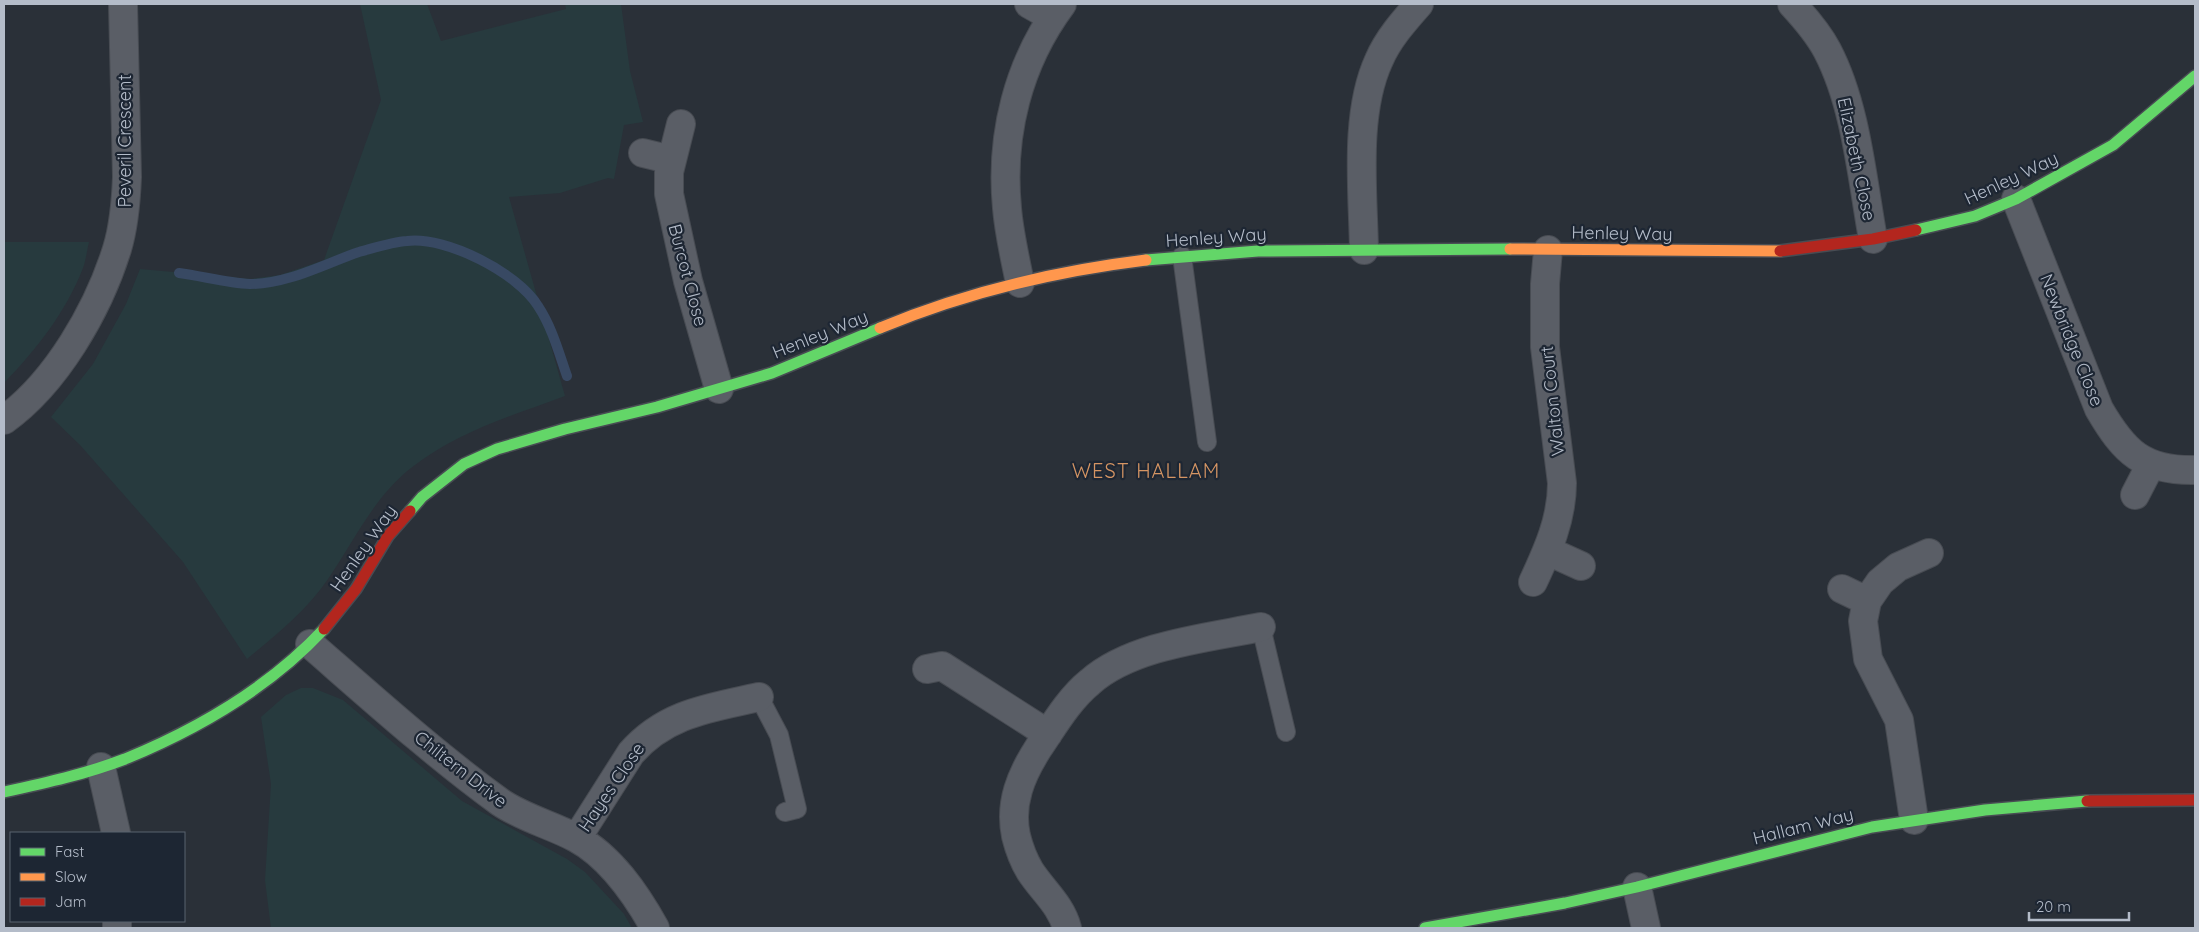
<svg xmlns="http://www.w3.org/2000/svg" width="2199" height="932" font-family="Quicksand,sans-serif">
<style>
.green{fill:#273a3e}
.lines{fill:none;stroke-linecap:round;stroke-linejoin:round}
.stream{stroke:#384963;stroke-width:10}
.lane-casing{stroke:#484c53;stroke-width:20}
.street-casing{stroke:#484c53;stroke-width:30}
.fast-casing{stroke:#484c53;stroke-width:14}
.slow-casing{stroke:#484c53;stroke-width:14}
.jam-casing{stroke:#484c53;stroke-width:14}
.lane{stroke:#5a5e66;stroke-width:18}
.street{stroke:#5a5e66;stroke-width:28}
.fast{stroke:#63d668;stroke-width:11}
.slow{stroke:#ff974d;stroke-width:11}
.jam{stroke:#b3261e;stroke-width:11}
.labels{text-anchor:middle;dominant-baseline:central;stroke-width:4.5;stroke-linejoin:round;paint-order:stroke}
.street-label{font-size:18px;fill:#b4bcc9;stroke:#1d2633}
.quarter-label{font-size:20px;letter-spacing:1px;fill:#d59563;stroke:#1d2633}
</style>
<rect width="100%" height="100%" fill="#2a3038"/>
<path class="green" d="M360,4H427L441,41L566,9L565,4H621L630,71L643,122L624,125L614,179L608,178L560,193L509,197L565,396C511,416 457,432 411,468C374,497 354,541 328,579C307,610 276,635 247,659L183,562L80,445L51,417L93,364L126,304L140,269L251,279L280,275L324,260L381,100Z
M4,242H89C87,250 86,260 83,268C66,312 36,350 4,383Z
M301,688H313L343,700L462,801L567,859L585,872L624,914L632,928H271L265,880L271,784L261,717L286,695Z"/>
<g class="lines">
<path class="stream" d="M179,273C202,276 227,283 250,284C288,284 324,264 359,252C374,248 392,242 407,241C446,236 518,273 538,306C552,327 559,353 567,376"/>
<g class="lane-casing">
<path id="lane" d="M1182,256L1207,442
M1261,627L1286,732
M759,697L779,735L797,809L785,812"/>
</g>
<g class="street-casing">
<path id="street" d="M1029,4L1052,17
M1792,4C1805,18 1818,33 1827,50C1856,105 1862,178 1873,239
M681,124L669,172V194L688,281L719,389
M643,153L672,160
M2016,199L2099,409C2124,452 2143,471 2195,470
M1364,250C1363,191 1354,114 1379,60C1388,39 1404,21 1419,4
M1020,283C1015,258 1009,233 1007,208C1000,135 1018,63 1062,4
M4,420C56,383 98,310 117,249C124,226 126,202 127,177L123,4
M2135,495L2151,464
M1548,551L1581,566
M1533,582C1548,550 1562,519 1562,483L1545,347V284L1548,250
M1842,589L1867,601
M310,644C372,698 434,754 500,802C523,818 552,825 576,838C611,857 636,894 655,928
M927,669L942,666L1048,734
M101,767L116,833
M1914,820L1899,720L1868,659L1863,621L1867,601L1880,582L1898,567L1929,553
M577,838L631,753C666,713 710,708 759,697
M1637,887L1646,928
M117,921V928
M1067,928C1061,905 1043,891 1030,871C1024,861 1019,848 1016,836C1009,803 1021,775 1039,747C1054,725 1069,699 1090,682C1132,645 1207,638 1261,627"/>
</g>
<g class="fast-casing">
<path id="fast" d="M1916,230L1975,216L2016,199L2113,145L2195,76
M1146,260L1258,251L1510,249
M410,511L422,497L464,464L497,449L565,429L657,407L772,373L880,328
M4,792C45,783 86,774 125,759C198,729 269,688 324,629
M1425,928L1565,903L1637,887L1872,827L1985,810L2087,801"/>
</g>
<g class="slow-casing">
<path id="slow" d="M1510,249L1780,251
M880,328C964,293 1056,271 1146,260"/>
</g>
<g class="jam-casing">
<path id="jam" d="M1780,251L1873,239L1916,230
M324,629L356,589L388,536L410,511
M2087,801L2195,800"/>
</g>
<use href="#lane" class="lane"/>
<use href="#street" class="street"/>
<use href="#fast" class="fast"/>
<use href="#slow" class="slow"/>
<use href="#jam" class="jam"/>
</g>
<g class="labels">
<g class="street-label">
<text transform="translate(124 141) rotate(-90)">Peveril Crescent</text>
<text transform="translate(1857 159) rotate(78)">Elizabeth Close</text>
<text transform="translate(2011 178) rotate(-25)">Henley Way</text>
<text transform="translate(1622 233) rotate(1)">Henley Way</text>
<text transform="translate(1216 237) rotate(-4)">Henley Way</text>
<text transform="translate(688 275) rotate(75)">Burcot Close</text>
<text transform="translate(820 334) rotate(-22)">Henley Way</text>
<text transform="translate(2072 340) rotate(68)">Newbridge Close</text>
<text transform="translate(1552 401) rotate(-96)">Walton Court</text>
<text transform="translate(363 548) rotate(-55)">Henley Way</text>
<text transform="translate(461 769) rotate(38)">Chiltern Drive</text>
<text transform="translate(611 787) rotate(-56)">Hayes Close</text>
<text transform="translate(1803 826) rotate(-14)">Hallam Way</text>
</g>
<g class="quarter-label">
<text x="1146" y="470">WEST HALLAM</text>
</g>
</g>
<rect width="2199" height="932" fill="none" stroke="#b4bcc9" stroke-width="10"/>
<rect x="10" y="832" width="175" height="90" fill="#1d2633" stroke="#59626f"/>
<rect x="20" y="848" width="25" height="8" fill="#63d668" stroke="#59626f"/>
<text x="55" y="857" font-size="15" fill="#b4bcc9">Fast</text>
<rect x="20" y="873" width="25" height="8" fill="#ff974d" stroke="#59626f"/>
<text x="55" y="882" font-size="15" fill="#b4bcc9">Slow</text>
<rect x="20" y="898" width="25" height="8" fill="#b3261e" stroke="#59626f"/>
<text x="55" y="907" font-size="15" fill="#b4bcc9">Jam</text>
<path d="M2029 912v8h100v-8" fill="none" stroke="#b4bcc9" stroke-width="2.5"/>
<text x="2036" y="912" font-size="15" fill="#b4bcc9" stroke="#1d2633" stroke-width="4" paint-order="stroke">20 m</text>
</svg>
